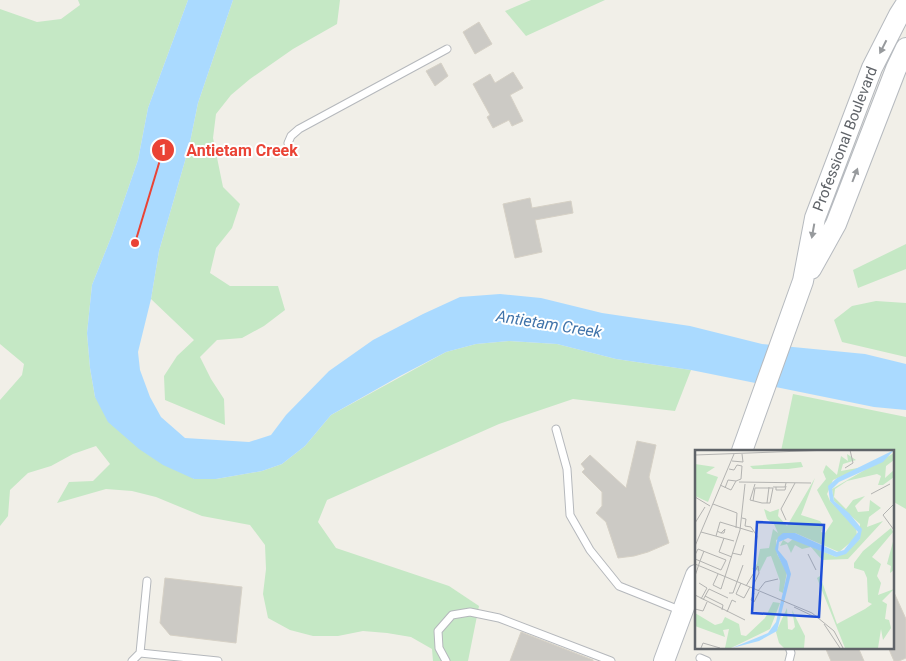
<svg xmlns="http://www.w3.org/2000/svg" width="906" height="661" font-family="Roboto,sans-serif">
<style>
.green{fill:#c5e8c5}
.water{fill:#aadaff}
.building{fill:#cccac5;stroke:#d6d1c6}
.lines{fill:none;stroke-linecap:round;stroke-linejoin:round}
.lane-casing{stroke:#b5b8bc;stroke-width:9}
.secondary-casing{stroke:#b6babf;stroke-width:22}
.lane{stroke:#fff;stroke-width:7}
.secondary{stroke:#fff;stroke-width:20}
.oneway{fill:#979a9d}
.labels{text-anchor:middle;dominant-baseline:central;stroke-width:4;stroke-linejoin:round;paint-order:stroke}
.street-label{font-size:15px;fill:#5f6368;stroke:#fff}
.water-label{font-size:16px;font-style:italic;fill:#4174aa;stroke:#fff}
.inset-road{fill:none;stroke:#b3b3b1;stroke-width:1}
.view{fill:#1d4ed8;fill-opacity:0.15;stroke:#1d4ed8;stroke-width:2.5}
.inset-edge{fill:none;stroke:#5f6368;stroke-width:2.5}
.leader{fill:none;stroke:#ea4335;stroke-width:2}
.callout-dot{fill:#ea4335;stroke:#fff;stroke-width:2}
.mark-label{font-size:15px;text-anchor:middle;font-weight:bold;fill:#fff}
.callout-label{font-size:16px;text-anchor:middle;font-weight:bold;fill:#ea4335;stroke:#fff;stroke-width:4;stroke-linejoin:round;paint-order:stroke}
</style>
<rect width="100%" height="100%" fill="#f1efe8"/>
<path class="green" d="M78,0H188L148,108L138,160L112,235L92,285L87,333L90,368L95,397L194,479H216L262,471L282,464L305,446L331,415L446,352L476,344L509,341L557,344L616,359L691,370L675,411L573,399L499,424L327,500L318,522L336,548L449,586L479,606L468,661H433L432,649L411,637L387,633L363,631L338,636H313L290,630L268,618L263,594L266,569L265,545L250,525L202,516L156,497L132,491L106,489L57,503L69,482L93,481L110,464L96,446L73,454L51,466L28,473L10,490L8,516L0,526V400L22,375L24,364L0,344V9L37,22L61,19L80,5Z
M233,0H340L337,24L293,49L250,79L231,95L216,114L213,138L223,187L240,204L232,228L216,248L210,273L230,286H278L285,310L264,326L242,338L217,340L200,357L211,379L224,399L225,425L165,400L164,376L177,356L194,340L151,299L159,251L189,147L198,103Z
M531,0H605L526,36L505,11Z
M906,244V269L858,288L853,270Z
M876,301L906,303V357L842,342L834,320L852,306Z
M793,394L906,417V509L892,501V451H781Z"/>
<path class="water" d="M188,0H233L198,103L189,147L159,251L151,299L138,352L140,370L150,397L161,417L185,438L249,442L271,435L286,415L329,371L373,340L423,314L460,297L500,294L541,298L602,313L690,326L762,344L865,354L906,364V410L874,407L691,370L616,359L557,344L509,341L476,344L446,352L400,376L331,415L305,446L282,464L262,471L216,479H194L163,465L139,449L108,422L95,397L90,368L87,333L92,285L112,235L138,160L148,108Z"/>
<path class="building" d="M479,22L492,44L475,54L463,32Z
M441,63L448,76L435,86L426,71Z
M513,72L523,88L510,95L523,121L512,126L509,120L493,128L487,117L490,115L473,84L490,74L495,83Z
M530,198L532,208L571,201L573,213L535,220L542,252L515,258L503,204Z
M637,441L656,445L649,477L669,543L648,552L634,556L618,558L606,522L596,513L602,506V492L582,472L585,469L581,464L590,455L626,488Z
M165,578L242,587L236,643L170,635L160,623Z
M892,588L906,619V658L899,661H894L888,647H892Z
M521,632L593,660V661H510Z
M825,647H858L864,661H831Z"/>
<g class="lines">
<g class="lane-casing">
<path id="lane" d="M288,143L291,136L299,129L447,49
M556,429L567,469L570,515L590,550L619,586L682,611
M140,653L147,581
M700,658L707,661
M132,661L140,653L218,661
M446,661L439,648L438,631L452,615L470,612L499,618L611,661
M789,661L791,653L789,647"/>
</g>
<g class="secondary-casing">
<path id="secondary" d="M811,269L836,224L896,69L906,48
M742,451L803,281L815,218L872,68L899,15L906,4
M664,661L696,575"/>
</g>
<use href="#lane" class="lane"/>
<use href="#secondary" class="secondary"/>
</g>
<defs><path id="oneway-solid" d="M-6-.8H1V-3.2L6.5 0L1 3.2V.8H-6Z" transform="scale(1.25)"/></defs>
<g class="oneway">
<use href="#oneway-solid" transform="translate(883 47) rotate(117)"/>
<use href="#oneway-solid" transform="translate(855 175) rotate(-69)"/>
<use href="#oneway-solid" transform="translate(813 231) rotate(100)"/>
</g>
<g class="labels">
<g class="street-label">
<text transform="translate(845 139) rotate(-69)">Professional Boulevard</text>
</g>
<g class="water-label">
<text transform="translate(549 324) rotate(9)">Antietam Creek</text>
</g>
</g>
<g transform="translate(695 450)">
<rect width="199" height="199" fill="#f1efe8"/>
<path d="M199,3V10L191,16L190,28L199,20V27L188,35H183L186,26L182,24L152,31L140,39L139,47L151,59L158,50L170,46L160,56L163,62L174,61L175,50L186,58L174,67L172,77L188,71L153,109L127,110L116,97L107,99L100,95L96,103L92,94L85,96L88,90L93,93L98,89L141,107L165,89V74L139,51L137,39ZM152,4L161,10L148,14L146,21L168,17L138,30L132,44L135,51L161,76L162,87L144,102L100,83L81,90L82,104L92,122L88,143L84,141L85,131L76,106L72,107L65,121L57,119L62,114L65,99L74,98L78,79L83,83L79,74L72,69L69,59L75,62L84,59L83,66L92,76L120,28L106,65L125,71L128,75L126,82L130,83L138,71L122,40L131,29L128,22L131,15L142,25L146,6L153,11ZM106,12L108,17L93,19H58L55,16ZM0,14L20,17L11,23L23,27L13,52L0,46ZM196,78L198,82L177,107L186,114L182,126L186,133L183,145L199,139L187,151L192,154L190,169L194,170L196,178L188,190L186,179L183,198H150L122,128L125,126L142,174L170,159L177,154L173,152L172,128L169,121L159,118V113L168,101ZM199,88V120L195,123L196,116L192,114L189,125ZM78,152L85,153L75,179L36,198H30L34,179L28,180L30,187L0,176V163L20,175L27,173L30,167L44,174L46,185L51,186L70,168ZM92,158L93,179L97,180L100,177L97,160L110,186L109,198H89L84,193L81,182Z" fill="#c5e8c5"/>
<path d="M199,0L188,12L144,32L137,39L139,51L154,63L167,79L165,89L151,104L141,107L93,88L84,92L83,100L92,111L96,124L82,181L64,191L37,198L73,183L81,172L92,125L80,99L83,87L88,83H100L142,102L149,100L163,82L135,51L133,36L142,28Z" fill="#aadaff"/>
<path class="inset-road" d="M0,5L135,0M37,11L48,12L47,4M150,18L158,13L155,0M44,32L116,33M25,35L36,40L41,31L46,29L47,16L42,15L39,20L34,19M78,37H90L91,33M81,37V40H90L91,36M30,38L33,30L41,31M176,44L195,34M0,47L15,56M58,51L60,38H78L75,53H67L55,50L60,34M72,53L74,37M18,54L42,63L41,78M199,54L188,65L199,80M47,68L51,69L50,76L56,77L62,86L61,94M91,70L86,59L100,33M0,73L10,57M22,81L26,83H29L30,79L26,83M6,82L39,91M21,86L25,72L58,82M29,88L24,102L37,107M0,96L39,4M37,103L46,105L49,95M113,104L121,120M0,105L3,99L31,110L26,120L5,111L0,126M0,109L5,111L9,101M0,114L117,163L139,181L148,198M23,124L18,135L26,139L45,80L50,34M4,133L12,138L6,149M46,133L41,144L49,148L55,137M51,136L63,116L64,123L57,138M63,141L70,132L83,129M34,143H38L48,115M59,143L56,150L59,152L64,142M0,145L50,170M10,146L28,155L27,160M8,150L14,139L33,148M99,157L120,167M0,159L8,161L12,152M32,162L37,150L41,152M129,174L145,198M6,198L8,193L25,198"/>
<path class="view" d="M62,72L129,75L124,167L57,163Z"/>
<rect width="199" height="199" class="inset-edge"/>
</g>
<path class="leader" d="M135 243L163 150"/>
<g class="callout-dot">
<circle cx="135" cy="243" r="5"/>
<circle cx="163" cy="150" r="12"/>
</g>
<g class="mark-label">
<text x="163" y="155">1</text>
</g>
<g class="callout-label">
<text x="242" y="156">Antietam Creek</text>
</g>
</svg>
